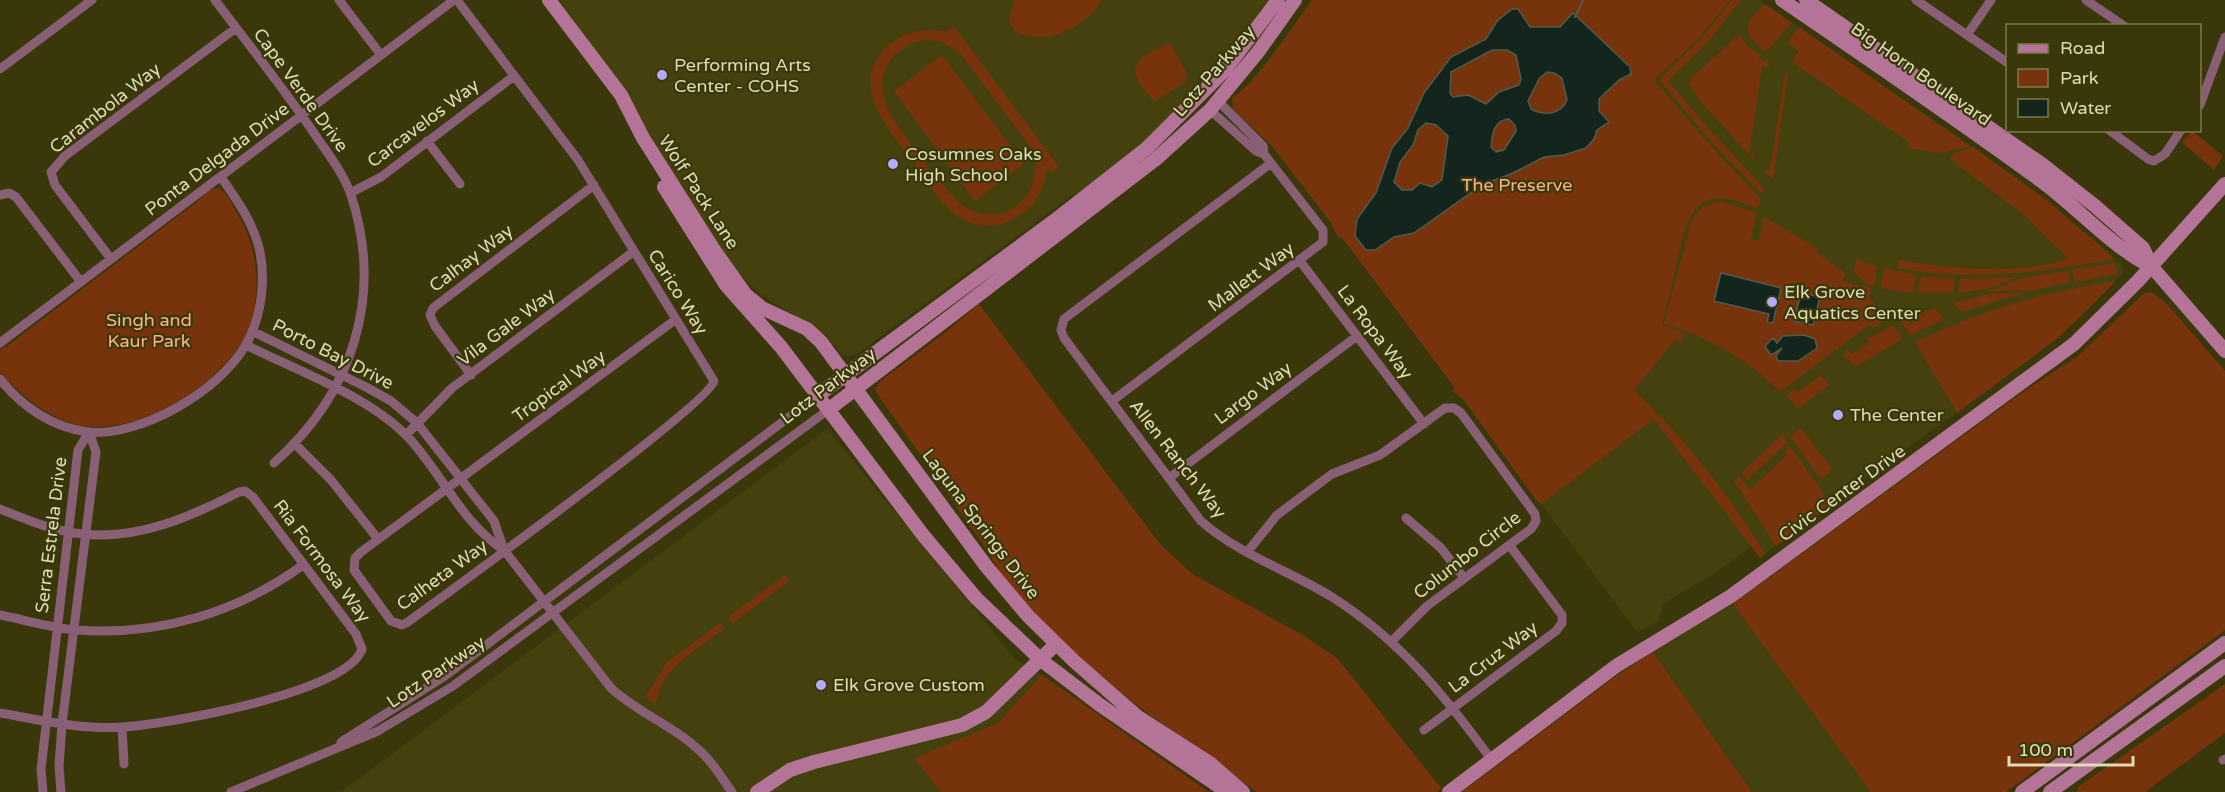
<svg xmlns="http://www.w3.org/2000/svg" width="2225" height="792" font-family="'Varela Round',sans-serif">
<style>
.built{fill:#44410e}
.green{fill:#77340c;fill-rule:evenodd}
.water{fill:#14251e;stroke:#505c4b;stroke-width:1.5;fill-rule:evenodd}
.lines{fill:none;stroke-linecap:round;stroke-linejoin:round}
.stream{stroke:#505c4b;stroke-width:2}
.street{stroke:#885f75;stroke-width:9}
.secondary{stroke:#b47497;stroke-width:14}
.poi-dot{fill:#b1adfa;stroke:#3a380b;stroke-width:2}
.labels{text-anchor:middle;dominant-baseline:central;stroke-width:4.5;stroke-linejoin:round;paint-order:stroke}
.poi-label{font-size:18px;fill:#dddcb4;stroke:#3a380b;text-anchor:start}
.street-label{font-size:18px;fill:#dddcb4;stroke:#3a380b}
.park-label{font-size:18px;fill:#fcb18e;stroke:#3a380b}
</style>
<rect width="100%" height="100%" fill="#3a380b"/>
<path class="built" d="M560,0H1271L1225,61L1179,111L1099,181L1071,196L857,354L850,356L841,354L827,336L759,293L732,267L652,143L632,103Z
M1312,0H1759L2016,177L2098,243L2122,265L2124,272L2076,321L2039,353L1853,487L1760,558L1751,547L1714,574L1663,603L1659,621L1637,632L1463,399L1452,391L1455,388L1344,240L1337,236L1332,224L1272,146L1233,109L1232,98L1240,94L1268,60Z
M827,429L1016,660L1042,675L998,723L915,758L941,792H341Z
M1733,604L1872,792H1752L1653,652Z"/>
<path class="green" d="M1014,0H1102C1085,28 1048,46 1016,32L1009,22Z
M1312,0H1730L1696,41L1654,80L1705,140L1761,199L1758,209C1698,182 1689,208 1677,262C1673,283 1667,304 1662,325L1685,334L1681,343L1675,340L1634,390C1686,440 1728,493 1765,554L1760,558L1654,419L1541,504L1537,501L1463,399L1452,391L1455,388L1344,240L1337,236L1332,224L1272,146L1233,109L1232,98C1264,75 1288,32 1312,0Z
M1732,0H1741L1707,43L1668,81L1710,130L1763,187L1762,194L1715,146L1659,80L1700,40Z
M1765,4L1792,23L1766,52C1743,35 1741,24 1765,4Z
M954,26L1059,167L1050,173L1046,169C1044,212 996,242 957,216C940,204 929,183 917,167C891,132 844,84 890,44C906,31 926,27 946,32ZM923,40L939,41L960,53L1031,148C1050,197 998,235 958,202C941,184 891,122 885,102C875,72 894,46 923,40Z
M1799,27L1970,146L1939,153L1908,148L1909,142L1792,62L1799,51L1787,43Z
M1740,34L1747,46L1761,55L1758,58L1764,62L1768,60L1769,67L1762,66L1749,154L1756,156L1753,159L1702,103L1689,85L1692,77Z
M1169,42L1187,74L1185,82L1154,102C1150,94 1143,90 1139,83C1125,58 1155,51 1169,42Z
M942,55L1024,164L975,201L894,91Z
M1785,73L1788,76L1773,179L1763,170H1770Z
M2192,131L2223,156L2214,170L2182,142Z
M1973,147L2048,201L2115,259C2043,272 1971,282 1898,268L1899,260C1951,269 2018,275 2069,259L2023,214L1950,159L1954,153Z
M216,188C228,191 232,205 238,215C259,248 263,299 246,334C220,386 137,437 79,425C46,418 23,395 0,373V348L6,347L198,201L208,191Z
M1719,201L1757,213L1751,240H1759L1764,217L1817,248L1816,252L1846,274L1842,281L1871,288L1869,298L1888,318L1874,328L1870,324L1836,350L1834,348L1833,352L1780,392C1747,359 1709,337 1664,324L1692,219L1703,207Z
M1856,259L1877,266L1874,287L1868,285L1854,272Z
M2115,263L2117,274L2074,282L2072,270Z
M1884,268L1916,275L1913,293L1881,288Z
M2068,271L2070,282L2035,290L1989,291L2027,277Z
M1921,276L1955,279L1953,293H1918Z
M2019,277L1987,289L1958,293L1960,279Z
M2116,281L2058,338L1957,413L1915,342C1979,311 2045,292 2116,281Z
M2025,292L1962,312L1953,303L1989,294Z
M2152,292L2168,305L2225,371V630L2006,792H1871L1733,604L2023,392L2078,356L2144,293Z
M979,304L1160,544L1192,574L1306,637L1338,659L1441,788L1436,792H1257L1134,703L1063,643L1042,621L1006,582L979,538L876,392L877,385L882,380L946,332Z
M1935,308L1944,320L1910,335L1900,321L1907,318L1911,323L1918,320L1916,315Z
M1893,325L1903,339L1855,367L1843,354L1848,350L1852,354L1870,343L1867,339Z
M1821,375L1829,385L1798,409L1787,395L1794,389L1797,393Z
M1801,428L1833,470L1821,479L1790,436Z
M1782,434L1788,442L1747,480L1742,473Z
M1790,446L1832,505L1776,546L1734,481L1739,476L1750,490L1787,455L1785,451Z
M785,575L789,581L733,623L728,617Z
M720,623L725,628C698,649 660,668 656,704L645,697L667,662Z
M1653,652L1752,792H1462L1619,674Z
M1042,675L1207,791L1208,792H941L914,758L998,723Z
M2225,684V733L2145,792H2077L2078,787Z"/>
<path class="water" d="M1512,9H1518L1530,27H1560L1573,13L1630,67L1631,74L1619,80L1599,99V111L1609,122L1597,130L1594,139L1586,148L1564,155L1544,157L1513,173L1482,185L1414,233L1394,237L1375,250H1366L1355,236L1357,219L1376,193L1392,148L1408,128L1424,93L1451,57L1486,39L1497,21ZM1492,50H1507L1516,55L1521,79L1519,85L1499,92L1486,104L1468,95L1453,97L1450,93L1451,72ZM1547,72L1554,73L1562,78L1567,100C1561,115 1544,116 1531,109L1528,101L1539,79ZM1509,119L1515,125L1516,131L1504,150L1496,152L1491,147C1492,134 1494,120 1509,119ZM1426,123L1436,125L1448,136L1442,180L1432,187L1420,183L1412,190H1402L1394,182L1400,162L1413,145L1418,130Z
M1721,273L1781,288L1773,323L1767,322L1769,314L1714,301Z
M1801,293L1820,297L1813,325L1794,321Z
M1804,335L1815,339L1817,348L1798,361H1778L1776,356L1782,348L1771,355L1765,346L1773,338L1777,343L1783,336Z"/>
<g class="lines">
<path class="stream" d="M1575,17L1583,0"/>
<path class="street" d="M215,0C249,45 284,89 316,136C328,154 344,174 351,195C384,296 353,393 274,463
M339,0L381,55
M457,0L578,160L714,381C710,403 446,594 408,622L402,625L391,621L354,570L355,558L361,552L675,320
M1916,0L2008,63
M2086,0L2124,26
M1967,35L1991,0
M0,69L92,0
M1217,100L1263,146L1264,154
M2200,105L2225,37
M2109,130L2148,159L2154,161L2165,154L2181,130
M427,141L460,184
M1271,163L1064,319L1061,330L1064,338L1201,521C1238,554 1290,571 1332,597C1401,641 1444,695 1491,759
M350,193L381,177L514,76
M0,195L9,193L16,197L81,282
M111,259L55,185L51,172L65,156L236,28
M1300,261L1424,424
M252,331L366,387L391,401L417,423L494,521L504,550
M0,343L454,0
M246,345C296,370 366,395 406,435C441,471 461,523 504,550L611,688C640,715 680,728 707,758C716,768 724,781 732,792
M471,375L435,326L430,315L433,308L594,185
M0,379C21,406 53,428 88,432C141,437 219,391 245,346C262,318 267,276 258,244C251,219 236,199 221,177
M1112,401L1323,242V230L1264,154L1256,151L1210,110
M406,435L452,388L633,252
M295,444L331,480L378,539
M1169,478L1357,336
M0,509C27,520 56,532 84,534C139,540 192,516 239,492L245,491L253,497L356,634L362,649C348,693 167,724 123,727C82,730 40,720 0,713
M1406,518L1441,548L1464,578
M1248,551L1277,515L1332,474L1380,455L1445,408H1454L1461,413L1535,514L1536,521L1531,529L1427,606L1392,641
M0,615C25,620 52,628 77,630C159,636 237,613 303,565
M122,727L124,764
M1424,730L1556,631L1562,623V615L1510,546
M341,742L445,676L817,396
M2223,760L2225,759
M43,792L41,769L78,450L89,432
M61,792L59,766L62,724L96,452L89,432
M231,792L378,731L453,686L828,410"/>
<path class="secondary" d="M549,0L621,95L643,138L714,250L746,295L762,308L807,329L821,342L986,566L1028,616L1074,661L1138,717L1211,764L1243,792
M1782,0C1870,60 1958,120 2044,183C2080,210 2112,247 2152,267
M1806,0L2043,165L2095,206L2143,248L2152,267L2225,351
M664,187L726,285L781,347L923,535L976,598L1041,660L1100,705L1227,792
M817,396L1054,221L1147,148L1225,70L1278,0
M828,410L1156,159L1210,110L1258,52L1295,0
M757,792L790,770L814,762L962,725L986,712L1056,644
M1449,792L1616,666L1731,596L2074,344L2138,281L2225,184
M2022,792L2225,643
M2050,792L2225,666"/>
</g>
<g class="poi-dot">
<circle cx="662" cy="75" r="6"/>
<circle cx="893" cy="164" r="6"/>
<circle cx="1772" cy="302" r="6"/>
<circle cx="1838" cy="415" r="6"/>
<circle cx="821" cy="685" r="6"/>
</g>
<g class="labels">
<g class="poi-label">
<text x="674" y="65">Performing Arts<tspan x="674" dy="21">Center - COHS</tspan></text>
<text x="905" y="154">Cosumnes Oaks<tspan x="905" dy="21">High School</tspan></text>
<text x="1784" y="292">Elk Grove<tspan x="1784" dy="21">Aquatics Center</tspan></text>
<text x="1850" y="415">The Center</text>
<text x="833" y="685">Elk Grove Custom</text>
</g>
<g class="street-label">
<text transform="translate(1214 71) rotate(-49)">Lotz Parkway</text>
<text transform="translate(1921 74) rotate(35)">Big Horn Boulevard</text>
<text transform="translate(301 90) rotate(54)">Cape Verde Drive</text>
<text transform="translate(105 108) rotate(-38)">Carambola Way</text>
<text transform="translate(423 123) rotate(-37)">Carcavelos Way</text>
<text transform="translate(217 159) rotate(-37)">Ponta Delgada Drive</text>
<text transform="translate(699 192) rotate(57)">Wolf Pack Lane</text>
<text transform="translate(471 258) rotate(-37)">Calhay Way</text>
<text transform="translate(1251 277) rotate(-37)">Mallett Way</text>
<text transform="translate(678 292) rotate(58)">Carico Way</text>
<text transform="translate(506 327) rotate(-37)">Vila Gale Way</text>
<text transform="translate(1375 332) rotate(53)">La Ropa Way</text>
<text transform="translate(333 354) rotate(27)">Porto Bay Drive</text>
<text transform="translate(559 386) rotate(-36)">Tropical Way</text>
<text transform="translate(828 386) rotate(-37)">Lotz Parkway</text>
<text transform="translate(1253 393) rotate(-37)">Largo Way</text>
<text transform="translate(1178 459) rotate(52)">Allen Ranch Way</text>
<text transform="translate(1842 493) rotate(-36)">Civic Center Drive</text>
<text transform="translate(981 524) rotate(53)">Laguna Springs Drive</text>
<text transform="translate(51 535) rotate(-83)">Serra Estrela Drive</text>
<text transform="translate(1467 555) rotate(-38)">Columbo Circle</text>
<text transform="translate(322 561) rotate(53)">Ria Formosa Way</text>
<text transform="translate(442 575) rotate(-36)">Calheta Way</text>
<text transform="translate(1493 657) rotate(-37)">La Cruz Way</text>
<text transform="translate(436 672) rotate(-34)">Lotz Parkway</text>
</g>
<g class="park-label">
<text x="1517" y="185">The Preserve</text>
<text x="149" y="320">Singh and<tspan x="149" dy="21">Kaur Park</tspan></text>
</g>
</g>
<rect x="2006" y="24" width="195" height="108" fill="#3a380b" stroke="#7b7a4f" stroke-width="1.5"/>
<rect x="2018" y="44" width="30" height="9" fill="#b47497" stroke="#7b7a4f" stroke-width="1.5"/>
<text x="2060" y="54" font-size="18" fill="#dddcb4">Road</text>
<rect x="2018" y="69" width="30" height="18" fill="#77340c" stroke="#7b7a4f" stroke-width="1.5"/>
<text x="2060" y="84" font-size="18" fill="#dddcb4">Park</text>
<rect x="2018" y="99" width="30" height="18" fill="#14251e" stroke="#7b7a4f" stroke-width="1.5"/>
<text x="2060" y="114" font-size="18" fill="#dddcb4">Water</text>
<path d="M2009 756v9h124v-9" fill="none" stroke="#dddcb4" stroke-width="3"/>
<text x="2018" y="756" font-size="18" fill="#dddcb4" stroke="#3a380b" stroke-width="4.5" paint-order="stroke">100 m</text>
</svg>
